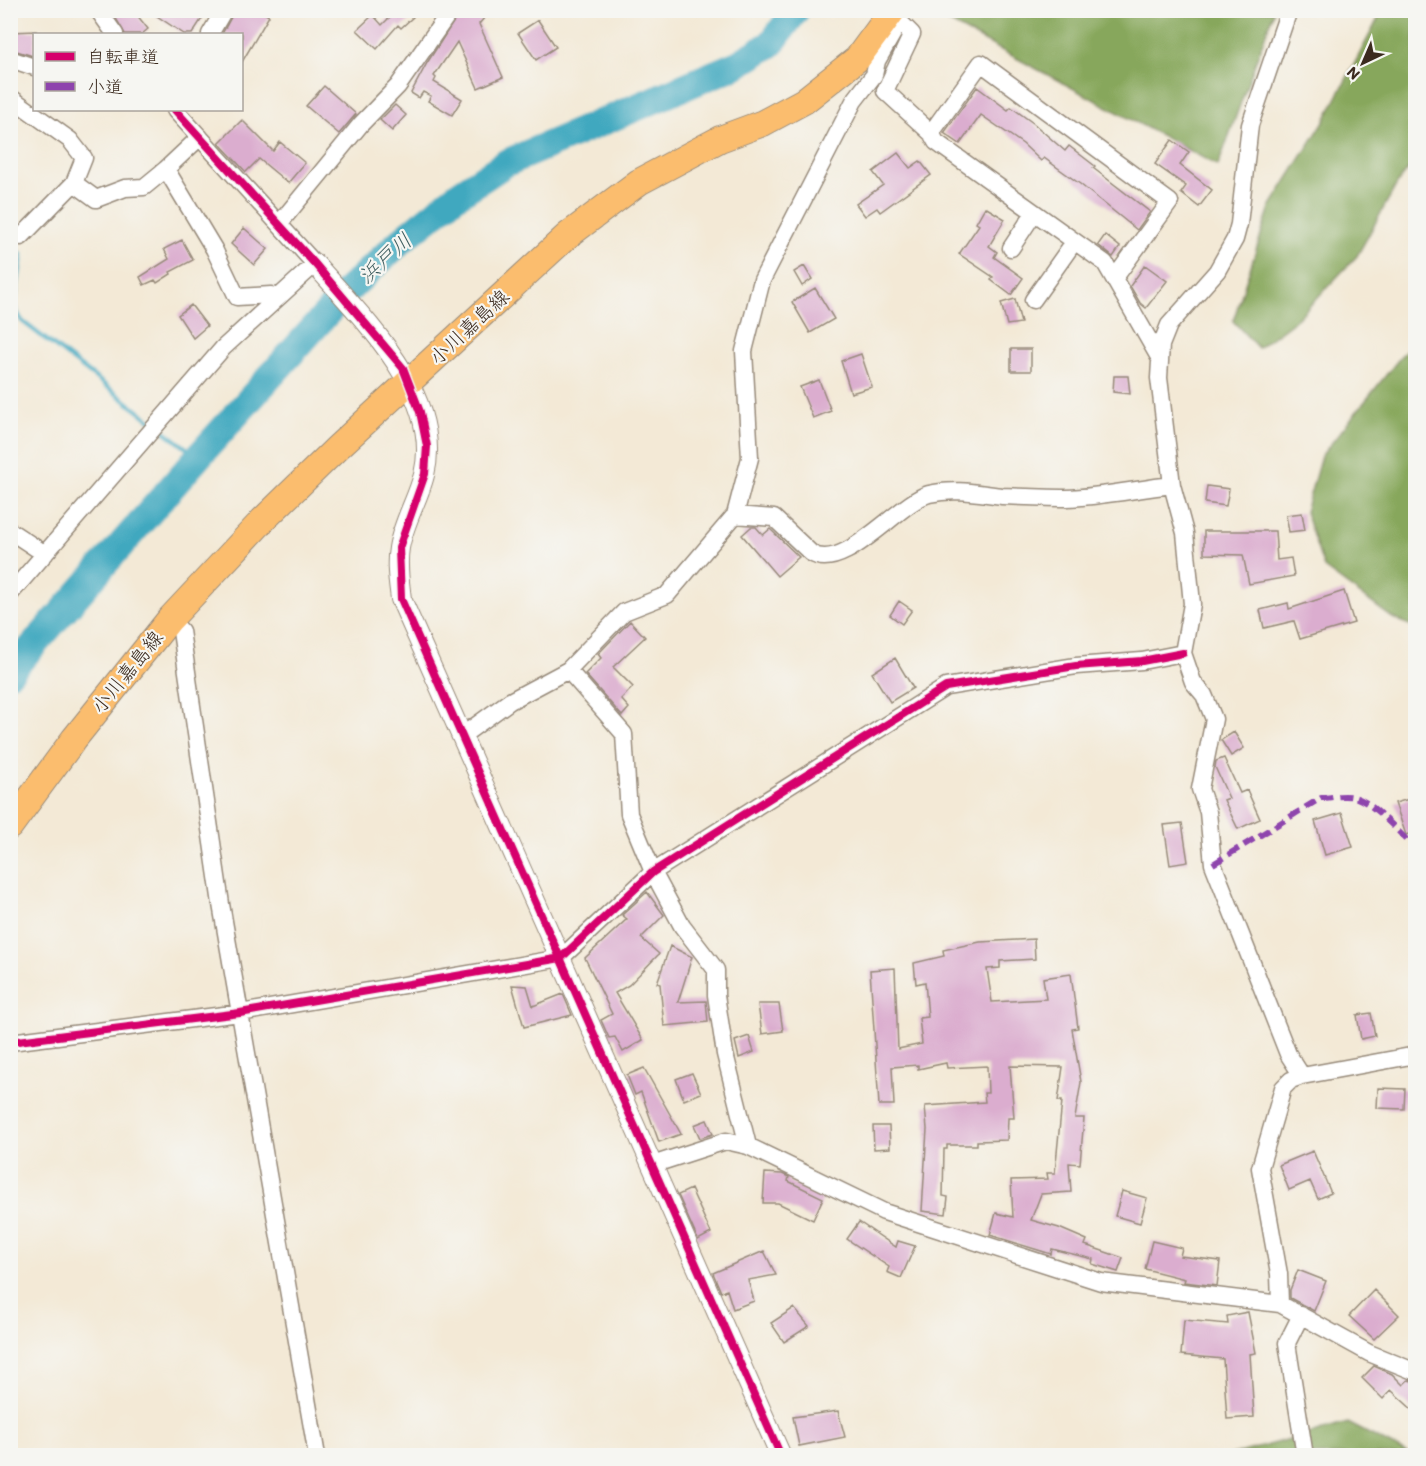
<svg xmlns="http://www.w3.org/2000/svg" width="1426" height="1466" font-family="Itim,'Klee One',sans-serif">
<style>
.forest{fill:#87a75b;stroke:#61683c;stroke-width:1.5}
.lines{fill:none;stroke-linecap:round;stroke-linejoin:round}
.stream{stroke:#3fa8bf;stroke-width:4.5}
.river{stroke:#3fa8bf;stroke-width:28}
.building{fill:#dbadcf}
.minor-casing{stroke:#978a7a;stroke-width:19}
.tertiary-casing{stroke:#978a7a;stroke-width:22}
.primary-casing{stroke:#978a7a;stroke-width:28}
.minor{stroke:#fff;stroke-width:16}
.tertiary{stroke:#fff;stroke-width:20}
.primary{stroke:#fbbd6e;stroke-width:26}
.quiet{stroke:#8e44ad;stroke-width:6;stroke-dasharray:12 6;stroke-linecap:butt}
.cycleway-casing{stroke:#f6f6f2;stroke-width:11}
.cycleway{stroke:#d6006c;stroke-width:8}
.labels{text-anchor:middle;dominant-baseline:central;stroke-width:4.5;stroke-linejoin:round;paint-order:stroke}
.street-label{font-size:20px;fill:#3b2a1e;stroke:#f6f6f2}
.water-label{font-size:21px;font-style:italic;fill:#3d5c5e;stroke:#f6f6f2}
</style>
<rect width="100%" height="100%" fill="#f6f6f2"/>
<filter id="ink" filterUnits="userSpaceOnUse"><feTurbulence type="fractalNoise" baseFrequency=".0167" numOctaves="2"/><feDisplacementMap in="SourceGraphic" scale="12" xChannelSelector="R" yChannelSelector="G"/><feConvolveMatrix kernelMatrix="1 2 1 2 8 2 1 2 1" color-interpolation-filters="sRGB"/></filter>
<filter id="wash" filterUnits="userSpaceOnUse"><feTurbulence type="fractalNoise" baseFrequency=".008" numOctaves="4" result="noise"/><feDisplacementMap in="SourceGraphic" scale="24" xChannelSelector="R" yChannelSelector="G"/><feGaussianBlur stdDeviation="1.35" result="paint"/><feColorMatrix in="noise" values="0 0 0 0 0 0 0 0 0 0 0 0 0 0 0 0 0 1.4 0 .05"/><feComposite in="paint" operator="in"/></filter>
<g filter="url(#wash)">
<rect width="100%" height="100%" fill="#f3e9d6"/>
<path class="forest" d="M928,11H1274L1218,166Z
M1382,11H1415V160L1397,184L1357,256L1298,318L1258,348L1233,321L1270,207L1326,118Z
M1415,339V627L1394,619L1324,568L1305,512L1321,456Z
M1348,1423L1410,1455L1228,1456Z"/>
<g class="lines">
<path class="stream" d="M10,243L22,255L14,307L22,321L198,457"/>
<path class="river" d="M10,672L198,457L347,291L403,239L456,196L506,163L738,64L771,44L796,10"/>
</g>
<g id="blocks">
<path class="building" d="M120,10H133L148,29L142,34H125L114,15Z
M148,10H193L203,17L192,34H184Z
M235,10H259L269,16L242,62V34H222Z
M397,10H411L409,13L413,17L401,28L398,25L377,49L357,30L373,15L382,25Z
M461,10H491L479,24L503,77L478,88L457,42L434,76L436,78L434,82L462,99L452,115L428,101L431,96L423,92L419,98L411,93L427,63Z
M538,20L556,47L536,60L518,33Z
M36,31L33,56L10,49V32Z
M324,86L356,114L339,134L306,106Z
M977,87L1008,110L1011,107L1033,123L1065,151L1069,146L1095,166L1093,168L1150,212L1137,230L1080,184L1044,158L1041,161L1023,144L981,115L960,144L944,133Z
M395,105L406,115L392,131L380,120Z
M242,120L273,151L280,142L305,163L288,183L259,159L246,172L219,143Z
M1172,140L1189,152L1180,165L1212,190L1199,207L1181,193L1186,186L1155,164Z
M898,153L910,168L920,161L931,175L880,212L877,208L865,216L856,204L883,185L873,172Z
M985,207L1005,219L989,246L997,252L994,257L1023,278L1011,295L991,280L993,277L959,254L979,225L976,223Z
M244,228L268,249L254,265L231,244Z
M1105,235L1120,247L1113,257L1098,245Z
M182,240L193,260L170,272L171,274L157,283L155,280L144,285L140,277L169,259L164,249Z
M1145,265L1167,281L1146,308L1140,303L1130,286Z
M804,266L812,279L802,286L794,272Z
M815,288L834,319L810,333L792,302Z
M1015,299L1021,323L1007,325L1001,303Z
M191,305L207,326L193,338L178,315Z
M1011,349H1031V371H1011Z
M861,354L872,387L851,393L841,361Z
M1114,376H1128L1130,394L1113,392Z
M819,380L831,411L813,418L800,387Z
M1207,486L1229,489L1226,506L1205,503Z
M1302,513L1305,530L1289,532L1286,515Z
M751,527H756L763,535L770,529L799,557L777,576L742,535Z
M1204,531H1275L1277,560L1291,558L1294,576L1249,584L1243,555L1204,554Z
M1344,591L1354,623L1300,639L1294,621L1264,628L1260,610L1288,603L1289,609Z
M899,601L912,610L902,624L890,615Z
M630,621L645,637L613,667L633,687L621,699L629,708L622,716L585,674L601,658L598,654Z
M895,658L913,688L890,702L872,673Z
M1234,732L1244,748L1231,756L1221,740Z
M1224,758L1240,793L1247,790L1260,819L1238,829L1224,800L1229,798L1215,767L1216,761Z
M1416,797V831L1406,835L1395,803Z
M1342,813L1353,847L1325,855L1315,821Z
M1182,823L1188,862L1170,865L1164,825Z
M647,892L664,915L641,938L659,954L629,985L615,993L643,1040L623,1052L615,1037L609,1038L601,1020L612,1014L585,958L627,919L622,915Z
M1034,939L1035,959L1000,961V968L987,969L992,1002L1046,999L1043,978L1071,974L1078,1028L1072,1029L1081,1082L1075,1118H1084L1080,1164L1069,1163L1071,1192L1041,1194L1031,1220L1059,1228L1087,1240L1085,1245L1123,1258L1118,1272L1092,1264L1093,1259L1052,1249L1051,1254L990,1235L996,1213L1013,1217L1011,1180L1048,1179L1047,1173H1055L1062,1101H1058L1063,1067L1010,1066L1014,1118H1008L1007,1140L977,1141V1145H947V1149H944L943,1196L948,1197L946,1214L922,1211L927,1129L925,1106L985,1102L984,1093H988L987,1066L947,1068L946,1063L918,1069V1065L892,1067L894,1105H879L870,970L895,968L898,1049L922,1044L919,1018L928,1017L925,982L916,984L914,963L944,956L943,950L980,942Z
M670,946L692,957L678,1002L706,1001L708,1022L664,1026L660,984L657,983Z
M512,985L527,986L533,1006L563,994L572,1015L524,1027Z
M758,1004H779L783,1031L762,1034Z
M1371,1013L1375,1036L1361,1039L1357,1015Z
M749,1036L754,1052L739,1058L735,1041Z
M644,1068L681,1134L659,1142L641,1092L635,1095L627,1075Z
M692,1073L701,1093L684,1100L676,1079Z
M1378,1088L1405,1089L1404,1109L1377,1108Z
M707,1120L713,1134L700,1138L694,1125Z
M873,1126H889L890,1148L874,1149Z
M1313,1151L1331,1193L1318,1199L1310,1181L1289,1190L1279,1165Z
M765,1173L782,1174L789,1177L788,1181L823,1198L813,1220L778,1203H763Z
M691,1189L711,1233L698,1240L678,1195Z
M1122,1191L1147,1198L1140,1223L1115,1216Z
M859,1222L896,1247L898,1241L915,1246L901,1278L887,1272L889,1267L847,1239Z
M1152,1241L1182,1248L1180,1256L1220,1261L1217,1286L1184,1282L1185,1279L1145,1269Z
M764,1251L776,1275L748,1280L754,1301L733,1309L727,1290L721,1292L713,1273Z
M1298,1270L1326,1281L1314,1311L1290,1298V1290Z
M1374,1290L1399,1315L1374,1339L1349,1316Z
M794,1308L809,1326L784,1342L771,1323Z
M1248,1312L1256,1353L1250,1354L1254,1417L1227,1419L1223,1359L1181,1355L1184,1320L1228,1324L1227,1316Z
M1374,1366L1392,1374L1403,1385L1408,1380L1416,1382V1413L1391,1390L1383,1399L1362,1378Z
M838,1411L845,1437L799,1446L793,1417Z"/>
</g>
</g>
<g filter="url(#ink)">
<use href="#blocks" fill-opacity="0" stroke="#978a7a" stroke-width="1.5"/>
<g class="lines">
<g class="minor-casing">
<path id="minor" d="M98,10L115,34
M1289,10L1250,125L1239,224L1235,239L1217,271L1169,325L1161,345L1159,378L1172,485L1185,533L1192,604L1183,653L1193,682L1204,695L1214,719L1200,789L1208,812L1213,864L1288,1054L1302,1076
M891,13L912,34L885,91L931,133L936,142L1105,263L1160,359
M210,34L224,10
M10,59L34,67
M877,61L900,21
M10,97L70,140L84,158L74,183L96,199L125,188L144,187L166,169
M931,133L981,63L1170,202L1114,279
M200,137L166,169L214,249L237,297L271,295L279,297
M279,224L361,124L398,86L451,10
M21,237L74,183
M1011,248L1034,213
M1033,300L1074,242
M735,515L774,518L811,553C843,575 899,502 929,494C954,488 977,493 1002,496C1023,497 1046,498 1067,498C1101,497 1137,489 1172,485
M10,531L45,554
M10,594L223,348L315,264L175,110
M170,619L181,631L221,904L317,1456
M568,670L624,734L629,814L653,872L682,926L716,970V995L725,1054L748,1146
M463,735L510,701L568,670L624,612L667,595L735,515L750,458L744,351L762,280L854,101L874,75L877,61L865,50
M10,1042L240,1013L561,958L653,872L946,687L1076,666L1142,661L1183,653
M652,1165L726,1141L748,1146L884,1212L1101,1282L1280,1304L1369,1353L1416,1372
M1280,1304L1279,1274L1260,1168L1283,1088L1291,1080L1302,1076L1416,1055
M1301,1315L1287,1343L1305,1456"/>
</g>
<g class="tertiary-casing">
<path id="tertiary" d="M315,264C362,318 444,395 424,475C418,499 403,523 399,548C396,565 399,582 401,599L781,1456"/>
</g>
<g class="primary-casing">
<path id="primary" d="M10,826L74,739L170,619L263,520L337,448L567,236L639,182L720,139L763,123L804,101L857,59L893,10"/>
</g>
<use href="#minor" class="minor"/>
<use href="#tertiary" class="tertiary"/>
<use href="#primary" class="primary"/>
<path class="quiet" d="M1213,864L1321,798C1331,798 1344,794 1354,797C1372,801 1402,836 1416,849"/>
<g class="cycleway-casing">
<path id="cycleway" d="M175,110L315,264L403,368L420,412L427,446L425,474L399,548L401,599L781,1456
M10,1042L240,1013L561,958L653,872L946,687L1076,666L1142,661L1183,653"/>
</g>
<use href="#cycleway" class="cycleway"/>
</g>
</g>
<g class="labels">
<g class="street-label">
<text transform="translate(469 327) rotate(-43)">小川嘉島線</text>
<text transform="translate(127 672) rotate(-51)">小川嘉島線</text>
</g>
<g class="water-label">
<text transform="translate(385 258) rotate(-42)">浜戸川</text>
</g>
</g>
<rect width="1426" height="1466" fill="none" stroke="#f6f6f2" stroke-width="36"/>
<rect x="33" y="33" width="210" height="78" fill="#f6f6f2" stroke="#aba49d" stroke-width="1.5"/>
<rect x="45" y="52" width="30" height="9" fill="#d6006c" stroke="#aba49d" stroke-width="1.5"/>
<text x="87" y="63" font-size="18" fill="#3b2a1e">自転車道</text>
<rect x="45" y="82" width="30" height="9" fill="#8e44ad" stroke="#aba49d" stroke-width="1.5"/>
<text x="87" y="93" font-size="18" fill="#3b2a1e">小道</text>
<g transform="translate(1363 63) rotate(224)" stroke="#f6f6f2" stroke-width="4.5" paint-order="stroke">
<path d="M0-4.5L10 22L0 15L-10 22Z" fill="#3b2a1e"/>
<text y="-9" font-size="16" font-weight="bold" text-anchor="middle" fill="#3b2a1e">N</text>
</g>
</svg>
